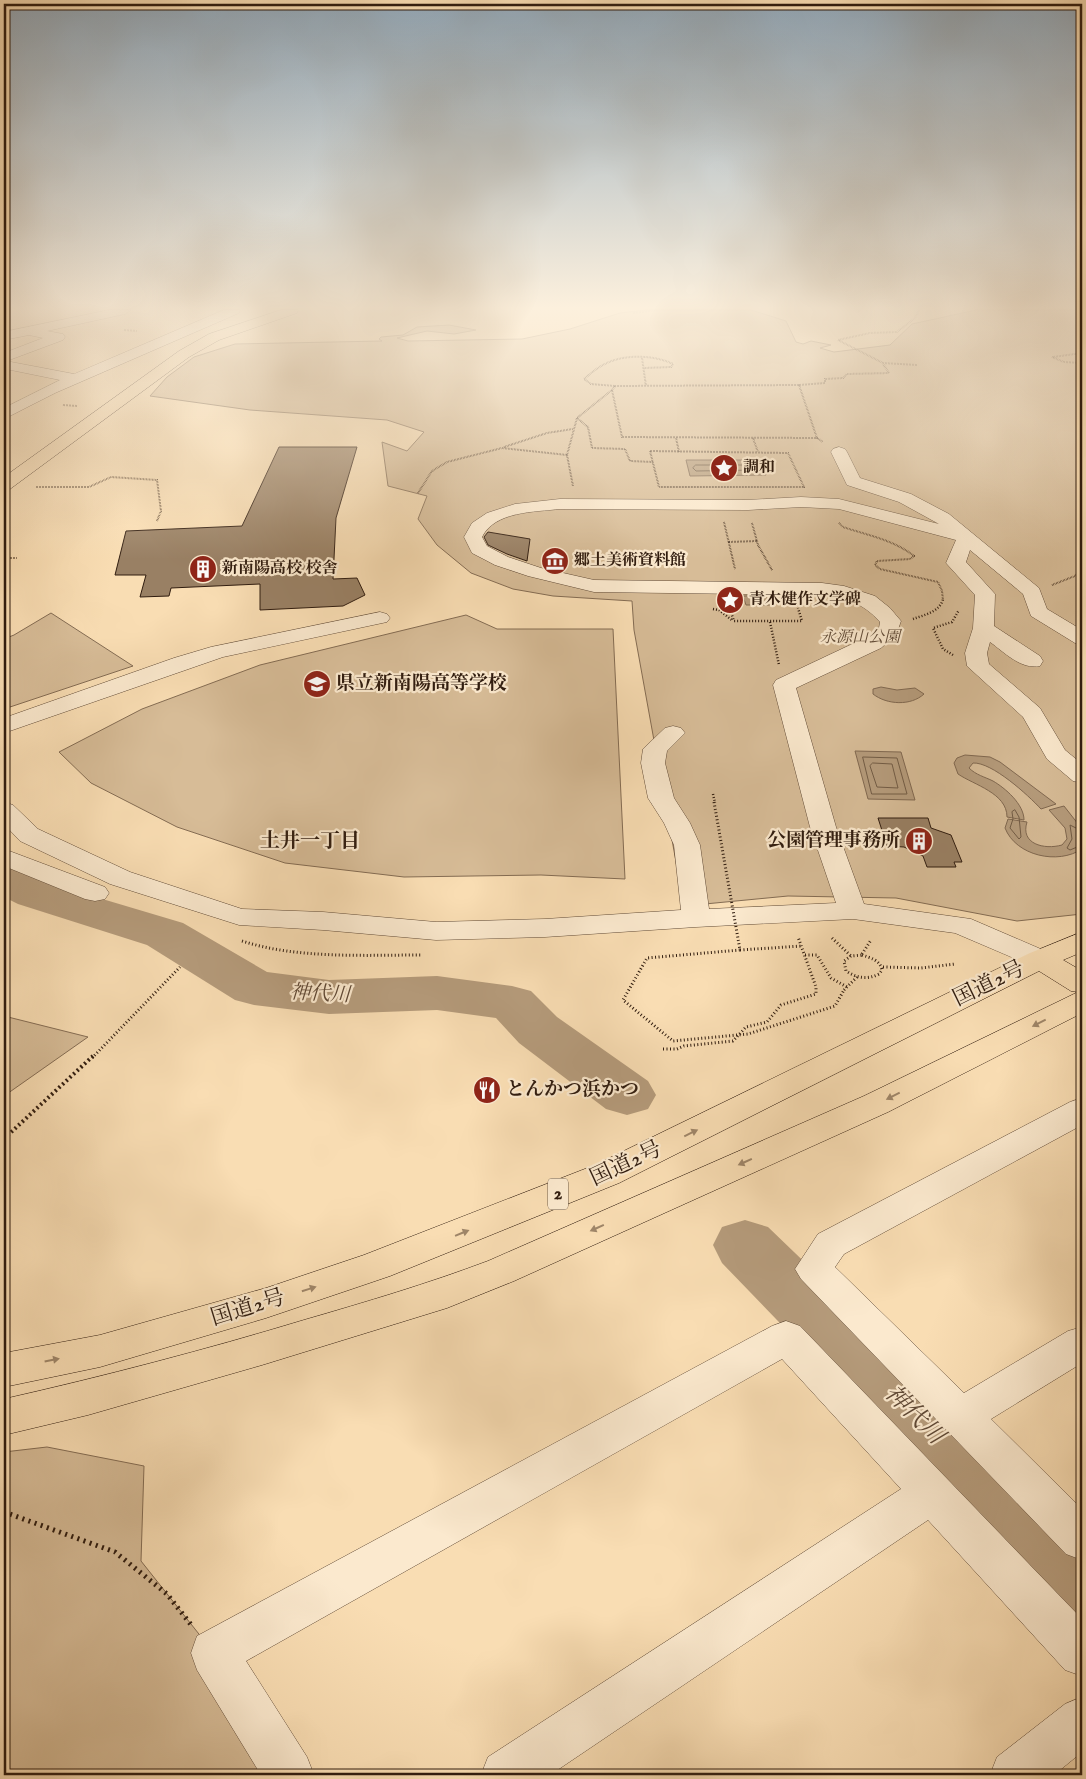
<svg xmlns="http://www.w3.org/2000/svg" width="1086" height="1779" font-family="'IM FELL English','Noto Serif JP',serif">
<style>
.green{fill:#d7bc97;stroke:#846c53}
.water{fill:#b59b7b;stroke:#806850}
.lines{fill:none;stroke-linecap:round;stroke-linejoin:round}
.shore{stroke:#725c45;stroke-width:1}
.river{fill:#b59b7b;fill-rule:evenodd}
.building{fill:#998064;stroke:#301c0f}
.minor-casing{stroke:#624c38;stroke-width:1}
.major-casing{stroke:#301c0f;stroke-width:1}
.highway-casing{stroke:#301c0f;stroke-width:1}
.path-far4{stroke:#301c0f;stroke-width:2;stroke-dasharray:0.5 1;stroke-linecap:butt}
.path-far3{stroke:#301c0f;stroke-width:2.5;stroke-dasharray:1 2;stroke-linecap:butt}
.path-far2{stroke:#301c0f;stroke-width:3;stroke-dasharray:1 2.5;stroke-linecap:butt}
.path-far1{stroke:#301c0f;stroke-width:4;stroke-dasharray:2 3;stroke-linecap:butt}
.path{stroke:#301c0f;stroke-width:5;stroke-dasharray:2 4.5;stroke-linecap:butt}
.minor{fill:#fbe9ce;fill-rule:evenodd}
.major{fill:#f9ddb3;fill-rule:evenodd}
.highway{fill:#f9ddb3;fill-rule:evenodd}
.path-bridge-far1{stroke:#301c0f;stroke-width:2.5;stroke-dasharray:1 2;stroke-linecap:butt}
.path-bridge{stroke:#301c0f;stroke-width:3;stroke-dasharray:1 2.5;stroke-linecap:butt}
.oneway{fill:#9f8669}
.labels{text-anchor:middle;dominant-baseline:central;stroke-width:4.5;stroke-linejoin:round;paint-order:stroke}
.far-poi-label{font-size:16px;font-weight:bold;fill:#301c0f;stroke:#fbe9ce;text-anchor:start}
.far-park-label{font-size:16px;font-style:italic;fill:#624c38;stroke:#fbe9ce}
.shield{fill:#fbe9ce;stroke:#6d5a48;stroke-width:1}
.shield-label{font-size:18px;font-weight:bold;fill:#301c0f}
.poi-label{font-size:19px;font-weight:bold;fill:#301c0f;stroke:#fbe9ce;text-anchor:start}
.neighbourhood-label{font-size:20px;font-weight:bold;fill:#301c0f;stroke:#fbe9ce}
.water-label{font-size:20px;font-style:italic;fill:#5f4835;stroke:#fbe9ce}
.near-street-label{font-size:22px;fill:#301c0f;stroke:#fbe9ce}
.near-water-label{font-size:24px;font-style:italic;fill:#5f4835;stroke:#fbe9ce}
</style>
<rect width="100%" height="100%" fill="#f9ddb3"/>
<filter id="stains"><feTurbulence type="fractalNoise" baseFrequency=".004" numOctaves="4"/><feColorMatrix values="0 0 0 0 .2 0 0 0 0 .09 0 0 0 0 .02 0 0 0 .5 -.17"/></filter>
<radialGradient id="worn" r=".72"><stop offset=".6" stop-color="#630" stop-opacity="0"/><stop offset="1" stop-color="#630" stop-opacity=".3"/></radialGradient>
<path class="green" d="M645,310H751L786,321L796,342L803,344L811,341L831,345L820,348L834,352L890,345L912,324L976,310H1082V914L1017,921L896,898L788,896L684,906L634,630L632,601L553,596L513,589L471,573L437,545L418,519L427,496L388,486L382,442L407,451L424,432L387,420L250,410L150,396L167,377L194,357L235,344L382,341L379,339L381,337L403,335L417,327L449,325L476,330L454,334L427,331L397,338L408,341L522,339L570,329L620,313Z
M51,613L133,666L4,709V639L14,635Z
M466,615L497,629H613L625,879L541,875L404,877L285,863L177,827L91,783L59,752L142,709L260,665Z
M4,1016L88,1037L4,1096Z
M47,1447L144,1466L141,1561L214,1653L262,1775H4V1452Z"/>
<path class="water" d="M686,460H760L766,475L690,476Z
M774,595L775,605H746L743,596Z
M881,687L897,690L915,688L924,694C911,706 887,705 873,694V689Z
M855,751L901,752L915,800L868,799Z
M965,755L990,757L1000,762L1056,804L1041,809C1028,795 992,762 973,763L969,768C976,775 985,777 993,781C1005,788 1024,804 1024,820L1007,817C1007,793 974,785 958,774L954,763L957,758Z
M1064,806L1082,829V849C1058,865 1016,856 1005,828L1008,819L1027,822C1020,844 1044,850 1062,845L1067,839L1065,828L1049,810Z"/>
<g class="lines">
<path class="shore" d="M696,465H755L757,468L755,470L696,471L693,468Z
M863,757L897,758L907,794H872Z
M873,763L892,764L898,788L877,787L870,766Z
M1015,810L1019,817L1021,837L1019,839L1010,828L1013,819L1012,812Z
M1082,831L1070,825L1072,839L1067,848L1070,850L1082,845"/>
<path class="river" d="M4,864L21,868L52,884L183,923L267,972L329,980L437,976L512,986L531,991L557,1017L648,1081L656,1095L648,1109L627,1115L606,1109L519,1043L496,1018L437,1010L329,1014L254,1005L235,1000L147,945L18,904L4,897Z
M745,1220L768,1227L1082,1529V1624L1054,1612L997,1548L722,1263L713,1245L722,1227Z"/>
</g>
<path class="building" d="M279,447H357L336,518L333,579L357,578L365,595L343,606L260,610V584L171,588L169,596L140,597L146,575H115L126,531L242,526Z
M488,532L530,539L527,561L507,554L488,545L484,537Z
M878,818H928L931,828L951,835L962,862H954L956,867H927L923,856L904,847L887,846Z"/>
<g class="lines">
<g class="minor-casing">
<path id="minor" d="M109,310H131L125,314L47,331L63,334L65,337L63,340L4,362V353L43,338L29,335L4,340V332Z
M224,310H240L239,313L55,393L4,419V408L60,380L6,369L4,366L6,363L11,362L74,374Z
M839,447L845,449L847,452L860,478L911,494L949,514L1039,588L1047,609L1082,630V645L1075,643L1031,616L1023,594L970,550L966,562L995,594L994,626L1040,656L1043,661L1040,666C1021,670 1004,652 990,642L987,653L989,664L1040,708L1065,750L1082,764V783L1073,781L1047,759L1023,717L967,666L965,653L973,628L975,595L946,563L956,540L839,509L801,507L748,510L560,509C535,512 495,511 482,537L487,546L508,557L541,568L594,580L822,583L844,586L875,596L890,608L901,621L896,635L881,648L796,688L836,827L864,904L971,919L1050,953L1055,959L1050,965L1040,968L1030,965L955,933L853,919L696,927L545,937L436,940L323,930L239,925L110,884L20,841L4,824V802L13,805L38,829L130,872L242,909L323,912L436,922L545,919L681,910L674,845L664,823L648,798L641,763L643,749L665,728L673,726L681,728L685,733L667,751L665,763L674,798L690,823L700,845L709,909L836,903L810,827L773,685L776,680L865,638L879,628L880,622C863,603 847,598 822,595L594,592L528,576L495,565L472,553L464,537L472,523L487,513L515,504L560,499L748,500L801,497L839,499L939,524L899,502L847,485L831,452L833,449Z
M380,612L387,614L390,618L387,622L223,657L4,733V718L174,658L211,647Z
M4,849L105,887L109,893L105,899L95,901L85,899L4,866Z
M1082,1098V1125L844,1254L835,1267L964,1393L1068,1331L1082,1327V1363L991,1419L1082,1509V1560L1066,1554L801,1279L795,1269L818,1234L1070,1102Z
M786,1321L800,1326L1082,1619V1676L1065,1670L928,1520L550,1775H481L488,1757L901,1489L782,1359L246,1661L307,1757L314,1775H261L197,1670L191,1653L197,1636L772,1326Z
M1082,1697V1752L1054,1775H990L997,1757L1065,1704Z"/>
</g>
<g class="major-casing">
<path id="major" d="M281,310H298L297,313L219,340L189,357L10,489L4,490V477L179,351L209,334Z"/>
</g>
<g class="highway-casing">
<path id="highway" d="M1082,932V952L1063,960L1082,971V1013L888,1112L514,1281L447,1308L262,1365L88,1415L4,1435V1399C105,1376 205,1350 304,1320C366,1302 427,1284 488,1261L864,1096L1078,992L1071,991L1039,971L619,1183L390,1276L266,1318L100,1367L4,1387V1353L100,1335L266,1288L364,1255L595,1165L1030,953Z"/>
</g>
<path class="path-far4" d="M633,313L657,310
M124,330L137,331
M1052,357L1064,362L1082,363
M1053,357L1082,353
M642,358L646,386
M917,365L883,363L838,340L870,333L897,332L915,318L919,310
M799,385L825,383V379L843,378L847,374L889,373L883,364
M799,385L817,438L622,437L612,390L615,386Z
M615,386L591,384L584,379C591,373 598,367 607,363C625,354 655,355 673,364L671,367L644,368
M63,405L77,406
M577,418L588,427L592,448L625,449L630,461L653,462
M676,438L679,452
M753,438L758,452
M817,438L823,442
M504,447L547,433L573,429
M650,451L788,453L804,487H659Z
M567,455L577,418L612,390
M36,487H89L111,477L157,480L161,511L157,521
M418,493L432,471L447,462L502,448L567,455L573,486
M724,522L735,569
M752,523L758,545L772,570
M839,523L843,527C867,535 894,540 914,556L910,559L877,561L875,565L880,569L938,582L942,591L943,600
M728,542L757,541
M4,558H17
M1052,585L1075,576L1082,568"/>
<path class="path-far3" d="M729,607L734,621H802L798,608
M713,609L719,610L733,621
M913,619C924,615 940,612 943,599
M770,622L779,665
M953,655L943,649L933,628L952,622L959,610"/>
<path class="path-far2" d="M832,938L851,956
M242,941C297,959 365,955 422,955
M740,950L802,946
M862,954L871,940
M805,955H817L831,978L847,987
M862,955C871,958 880,960 882,970L879,974C867,980 857,978 846,971L844,961L851,956Z
M883,967L921,968L955,964
M844,990L857,977
M663,1049H677L684,1046L733,1041L746,1027L767,1022L781,1005L816,994V987L798,937
M92,1058L180,967"/>
<path class="path-far1" d="M4,1150L7,1136L93,1056"/>
<path class="path" d="M4,1512L115,1552L167,1594L192,1626"/>
<use href="#minor" class="minor"/>
<use href="#major" class="major"/>
<use href="#highway" class="highway"/>
<path class="path-bridge-far1" d="M713,794L715,803"/>
<path class="path-bridge" d="M714,802L740,950L647,958L623,1000L673,1041L748,1034L835,1006L844,990"/>
</g>
<defs><path id="oneway-solid" d="M-6-.8H1V-3.2L6.5 0L1 3.2V.8H-6Z" transform="scale(1.25)"/></defs>
<g class="oneway">
<use href="#oneway-solid" transform="translate(1039 1023) rotate(153)"/>
<use href="#oneway-solid" transform="translate(893 1096) rotate(153)"/>
<use href="#oneway-solid" transform="translate(691 1133) rotate(-26)"/>
<use href="#oneway-solid" transform="translate(745 1162) rotate(156)"/>
<use href="#oneway-solid" transform="translate(597 1228) rotate(156)"/>
<use href="#oneway-solid" transform="translate(462 1233) rotate(-22)"/>
<use href="#oneway-solid" transform="translate(309 1289) rotate(-18)"/>
<use href="#oneway-solid" transform="translate(52 1360) rotate(-11)"/>
</g>
<linearGradient id="sky" x2="0" y2="1"><stop stop-color="#93aabc"/><stop offset="0.55" stop-color="#fcf0dd"/><stop offset="1" stop-color="#fcf0dd" stop-opacity="0"/></linearGradient>
<rect width="1086" height="559" fill="url(#sky)"/>
<defs>
<g id="sight-disc" transform="scale(1.4375)"><circle r="9.5" fill="#8f2418" stroke="#fbe9ce"/><path d="M0-6L1.8-2.2L6-1.7L2.9 1.2L3.7 5.4L0 3.3L-3.7 5.4L-2.9 1.2L-6-1.7L-1.8-2.2Z" fill="#fff"/></g>
<g id="museum-disc" transform="scale(1.4375)"><circle r="9.5" fill="#8f2418" stroke="#fbe9ce"/><path d="M0-6L6-3V-2H-6V-3ZM-5-1h2V3h-2ZM-1-1h2V3h-2ZM3-1h2V3H3ZM-6 4H6V6H-6Z" fill="#fff"/></g>
<g id="building-disc" transform="scale(1.4375)"><circle r="9.5" fill="#8f2418" stroke="#fbe9ce"/><path d="M-4-6H4V6H1V3H-1V6H-4ZM-2.5-4.3h1.7v1.8h-1.7ZM.8-4.3h1.7v1.8H.8ZM-2.5-1h1.7V.8h-1.7ZM.8-1h1.7V.8H.8Z" fill="#fff"/></g>
<g id="school-disc" transform="scale(1.4375)"><circle r="9.5" fill="#8f2418" stroke="#fbe9ce"/><path d="M0-5L7-2L0 1L-7-2ZM-4 1L0 2.5L4 1V4Q0 6-4 4Z" fill="#fff"/></g>
<g id="restaurant-disc" transform="scale(1.4375)"><circle r="9.5" fill="#8f2418" stroke="#fbe9ce"/><path d="M-5-6h1v4h1v-4h1v4h1v-4h1v5L-1.5 .5V6h-2V.5L-5-1ZM5-6V6H3V1.5H1.5Q1.5-4 5-6Z" fill="#fff"/></g>
</defs>
<g fill-rule="evenodd">
<use href="#sight-disc" x="724" y="468"/>
<use href="#museum-disc" x="555" y="561"/>
<use href="#building-disc" x="203" y="569"/>
<use href="#sight-disc" x="730" y="600"/>
<use href="#school-disc" x="317" y="684"/>
<use href="#building-disc" x="919" y="841"/>
<use href="#restaurant-disc" x="487" y="1090"/>
</g>
<g class="labels">
<g class="far-poi-label">
<text x="743" y="468">調和</text>
<text x="574" y="561">郷土美術資料館</text>
<text x="222" y="569">新南陽高校 校舎</text>
<text x="749" y="600">青木健作文学碑</text>
</g>
<g class="far-park-label">
<text x="860" y="638">永源山公園</text>
</g>
<rect class="shield" x="548" y="1178.5" width="20" height="31" rx="4"/>
<g class="shield-label">
<text x="558" y="1194">2</text>
</g>
<g class="poi-label">
<text x="336" y="684">県立新南陽高等学校</text>
<text x="900" y="841" text-anchor="end">公園管理事務所</text>
<text x="506" y="1090">とんかつ浜かつ</text>
</g>
<g class="neighbourhood-label">
<text x="310" y="841">土井一丁目</text>
</g>
<g class="water-label">
<text transform="translate(320 994) rotate(3)">神代川</text>
</g>
<g class="near-street-label">
<text transform="translate(989 984) rotate(-26)">国道2号</text>
<text transform="translate(626 1164) rotate(-25)">国道2号</text>
<text transform="translate(248 1308) rotate(-17)">国道2号</text>
</g>
<g class="near-water-label">
<text transform="translate(914 1415) rotate(45)">神代川</text>
</g>
</g>
<rect width="1086" height="1779" fill="none" stroke="#f9ddb3" stroke-width="20"/>
<rect x="5" y="5" width="1076" height="1769" fill="none" stroke="#301c0f" stroke-width="2.5"/>
<rect x="10" y="10" width="1066" height="1759" fill="none" stroke="#301c0f"/>
<rect width="100%" height="100%" filter="url(#stains)"/>
<rect width="100%" height="100%" fill="url(#worn)"/>
</svg>
